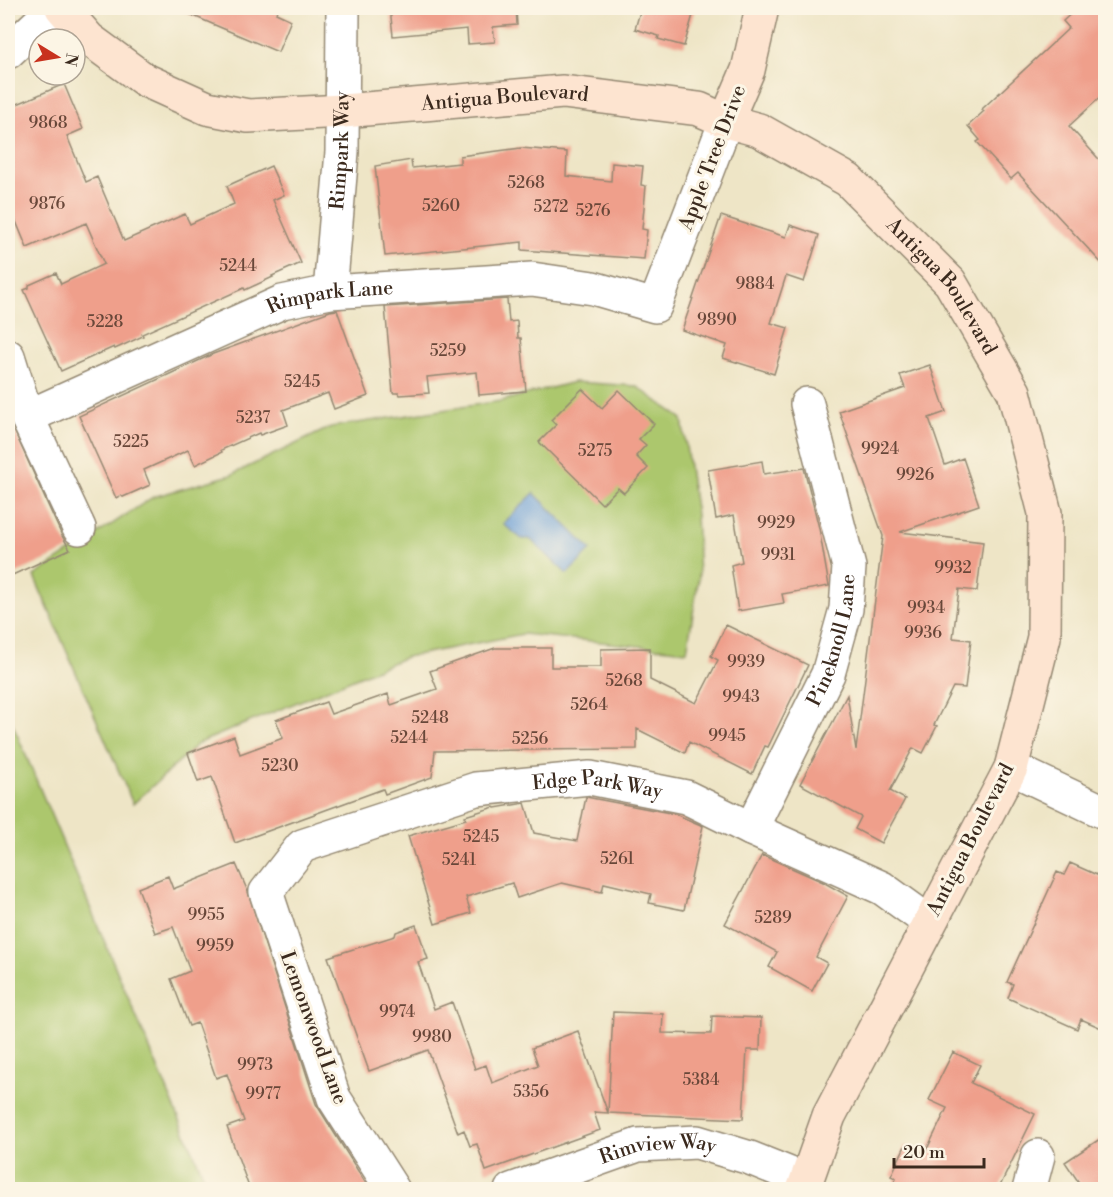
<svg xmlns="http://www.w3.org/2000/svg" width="1113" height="1197" font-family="'Libre Bodoni',serif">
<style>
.green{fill:#acc76d;stroke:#747846;stroke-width:1.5}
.water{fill:#699dd5;stroke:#52647a;stroke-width:1.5}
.building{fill:#ef9f8b}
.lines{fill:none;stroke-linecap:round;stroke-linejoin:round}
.street-casing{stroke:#948872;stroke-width:36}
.secondary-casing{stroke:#948872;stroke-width:36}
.street{stroke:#fff;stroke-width:33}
.secondary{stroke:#fde4d0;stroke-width:33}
.labels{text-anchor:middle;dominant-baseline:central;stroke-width:6;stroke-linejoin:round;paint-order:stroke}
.number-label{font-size:16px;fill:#684739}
.street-label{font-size:20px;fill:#3b2a1e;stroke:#fcf5e5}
</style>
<rect width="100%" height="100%" fill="#fcf5e5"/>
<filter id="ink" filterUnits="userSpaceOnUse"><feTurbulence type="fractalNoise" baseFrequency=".0167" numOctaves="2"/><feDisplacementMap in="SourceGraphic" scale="12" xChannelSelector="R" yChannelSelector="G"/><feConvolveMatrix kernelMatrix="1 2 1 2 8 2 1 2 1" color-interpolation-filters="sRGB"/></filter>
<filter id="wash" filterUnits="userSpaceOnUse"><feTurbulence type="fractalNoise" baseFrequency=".008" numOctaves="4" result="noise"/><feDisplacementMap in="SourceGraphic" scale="24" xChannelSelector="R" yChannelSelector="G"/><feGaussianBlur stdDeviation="1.35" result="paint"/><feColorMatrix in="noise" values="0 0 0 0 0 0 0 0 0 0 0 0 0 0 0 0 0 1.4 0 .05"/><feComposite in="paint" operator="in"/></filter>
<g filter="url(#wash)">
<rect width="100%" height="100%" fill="#eee5c6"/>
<path class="green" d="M574,382L636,386L682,419L696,515L699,576L687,651L523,634L406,657L199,743L133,804L34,576L153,497L231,475L331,427L501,401Z
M8,713L209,1189H8Z"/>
<path class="water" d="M534,493L591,550L567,574L530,539H522L503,524Z"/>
<g id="blocks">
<path class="building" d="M175,8H278L276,13L291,20L278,52Z
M390,8H516L517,25L493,27L495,42L468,44L467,29L393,36Z
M641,8H695L684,46L658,39L659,36L635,29Z
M1077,8H1106V92L1069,126L1106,167V268L1018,173L1011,179L977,142L980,140L968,126L984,111L982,109L1069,28L1063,21Z
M64,84L83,129L67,136L86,182L97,177L124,241L185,214L190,224L234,204L227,186L271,166L284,195L273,200L301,263L272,276L273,277L245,290L244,288L142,334L143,336L115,349L114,347L61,371L24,290L29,288V285L56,273L61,284L104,264L86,223L27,248L8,202V108Z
M521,148L567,152L566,176L611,181L612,163L643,166L641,185L646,186L642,229L647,230L644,259L522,250V242L385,256L375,166L411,160L412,168L460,163V156Z
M721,216L786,237L790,225L819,235L804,282L786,276L771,323L788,328L774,374L723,358L727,345L682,330Z
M507,299L509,322L517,321L518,338H521L526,391L479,395L477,372L427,377L429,393L400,395L399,393H393L385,307Z
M337,310L368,396L334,409L328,393L283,410L288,425L260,435L259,433L221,450L222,452L195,465L188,450L144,470L150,485L123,497L121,495L116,498L79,416L213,354L330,311Z
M930,365L946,412L929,418L945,465L963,458L979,505L900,532L983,542L977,591L959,589L953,638L971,640L965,688L953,687L934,725L937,726L923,753L913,748L890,791L905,799L881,843L855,829L861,817L800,784L847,695L856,750L883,536L839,411L905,388L900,375Z
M582,389L602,408L619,390L654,424L639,439L646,445L636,456L648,468L624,493L618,488L602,504L539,442L556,425L551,420Z
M8,417L62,536L70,549L8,577Z
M762,461L764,474L804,468L819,528L829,586L782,594L784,603L738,611L731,565L742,562L734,515L716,519L708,470Z
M726,625L808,665L768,747L765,746L752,774L689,742L685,753L637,729V749L435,751L432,777L385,794L383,789L235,843L212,777L198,782L188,753L234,736L240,754L283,738L276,720L326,702L331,714L388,694L391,705L437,689L430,671L495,648H551V667H601V649L650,648V680L696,703L718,660L711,656Z
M586,797L675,814L703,826L684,910L649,903L651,894L604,883L602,892L562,883L517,898L512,883L466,897L471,913L435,924L408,836L466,819L465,816L494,807L495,808L525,803L534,833L577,841Z
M762,855L823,882L848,896L816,957L827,963L812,991L769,967L777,952L725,924Z
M1070,863L1106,879V1030L1081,1019L1077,1029L1008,998L1013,984L1007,982L1057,872L1064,875Z
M236,864L248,892L316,1104L370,1190H250L227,1127L244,1121L227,1074L216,1078L197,1023L189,1026L171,979L190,971L173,927L155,933L138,888L168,876L173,889Z
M416,925L428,959L418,962L434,1009L452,1002L475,1069L486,1065L492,1083L538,1065L532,1048L578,1031L608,1113L594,1112L600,1130L486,1171L477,1144L470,1146L464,1130L458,1133L428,1050L369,1071L328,957L395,936L396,932Z
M613,1012L663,1014L662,1033L711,1034L712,1016L761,1018L760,1050H747L743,1119L608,1113Z
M953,1052L980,1065L971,1083L1035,1114L998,1190H890L896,1178L891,1176L905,1146L925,1153L947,1108L929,1100Z
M1106,1135V1190H1084L1065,1162Z"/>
</g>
</g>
<g filter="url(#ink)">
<use href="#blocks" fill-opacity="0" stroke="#948872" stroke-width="1.5"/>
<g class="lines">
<g class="street-casing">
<g id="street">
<path d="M8,52L55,8"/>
<path id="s1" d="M330,292L342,152L343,8"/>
<path d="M8,356L27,417L79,528"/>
<path id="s2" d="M27,417L282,302L330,292L532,279L593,288L655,306L726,121"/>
<path d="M1011,768L1106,813"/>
<path id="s3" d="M751,829L828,674L846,609L849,567L807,404"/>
<path id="s4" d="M393,1190L334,1098L266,892L302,846L476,789L590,778L686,797L751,829L882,888L929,922"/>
<path id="s5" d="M511,1190L638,1145L697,1142L750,1158L805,1180"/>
<path d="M1029,1190L1038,1156"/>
</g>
</g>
<g class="secondary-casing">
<g id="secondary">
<path id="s6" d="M62,8L89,39L145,80L207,108L248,116L343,111L563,92L699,109L726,121L759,130L848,180L950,282L1014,392L1045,513L1044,637L1011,768L829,1116L803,1190"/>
<path d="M726,121L748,70L762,8"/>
</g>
</g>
<use href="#street" class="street"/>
<use href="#secondary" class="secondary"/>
</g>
</g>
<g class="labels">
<g class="number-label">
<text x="48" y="123">9868</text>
<text x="526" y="183">5268</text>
<text x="47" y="204">9876</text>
<text x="441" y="206">5260</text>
<text x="551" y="207">5272</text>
<text x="593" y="211">5276</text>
<text x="238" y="266">5244</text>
<text x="755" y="284">9884</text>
<text x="717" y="320">9890</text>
<text x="105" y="322">5228</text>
<text x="448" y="351">5259</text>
<text x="302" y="382">5245</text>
<text x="253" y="418">5237</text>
<text x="131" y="442">5225</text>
<text x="880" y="449">9924</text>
<text x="595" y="451">5275</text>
<text x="915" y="475">9926</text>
<text x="776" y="523">9929</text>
<text x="778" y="555">9931</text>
<text x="953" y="568">9932</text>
<text x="926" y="608">9934</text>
<text x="923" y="633">9936</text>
<text x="746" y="662">9939</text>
<text x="624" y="681">5268</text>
<text x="741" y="697">9943</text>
<text x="589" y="705">5264</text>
<text x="430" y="718">5248</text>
<text x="727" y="736">9945</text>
<text x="409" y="738">5244</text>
<text x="530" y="739">5256</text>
<text x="280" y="766">5230</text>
<text x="481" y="837">5245</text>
<text x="617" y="859">5261</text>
<text x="459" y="860">5241</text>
<text x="206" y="915">9955</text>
<text x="773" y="918">5289</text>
<text x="215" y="946">9959</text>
<text x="397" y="1012">9974</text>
<text x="432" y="1037">9980</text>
<text x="255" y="1065">9973</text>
<text x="701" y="1080">5384</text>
<text x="531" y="1092">5356</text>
<text x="263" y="1094">9977</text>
</g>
<g class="street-label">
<text stroke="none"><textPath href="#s6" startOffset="478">Antigua Boulevard</textPath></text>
<text stroke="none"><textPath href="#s1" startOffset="142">Rimpark Way</textPath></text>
<text transform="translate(713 158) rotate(-69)">Apple Tree Drive</text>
<text stroke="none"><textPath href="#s6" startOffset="982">Antigua Boulevard</textPath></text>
<text stroke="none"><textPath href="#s2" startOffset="328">Rimpark Lane</textPath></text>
<text stroke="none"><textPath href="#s3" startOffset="207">Pineknoll Lane</textPath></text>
<text stroke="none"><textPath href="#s4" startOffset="690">Edge Park Way</textPath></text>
<text transform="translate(971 840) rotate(-63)">Antigua Boulevard</text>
<text transform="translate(313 1028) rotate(70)">Lemonwood Lane</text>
<text stroke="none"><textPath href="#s5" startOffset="154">Rimview Way</textPath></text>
</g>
</g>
<rect width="1113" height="1197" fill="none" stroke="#fcf5e5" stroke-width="30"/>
<g transform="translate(57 57) rotate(101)"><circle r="28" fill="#fcf5e5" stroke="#afa495" stroke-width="1.5"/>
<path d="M0-4.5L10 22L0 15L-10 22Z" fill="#c8321e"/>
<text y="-9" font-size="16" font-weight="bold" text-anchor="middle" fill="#3b2a1e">N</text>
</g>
<path d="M894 1158v9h90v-9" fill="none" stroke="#3b2a1e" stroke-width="3"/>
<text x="903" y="1158" font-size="18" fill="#3b2a1e" stroke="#fcf5e5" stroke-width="4.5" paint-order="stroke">20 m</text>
</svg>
